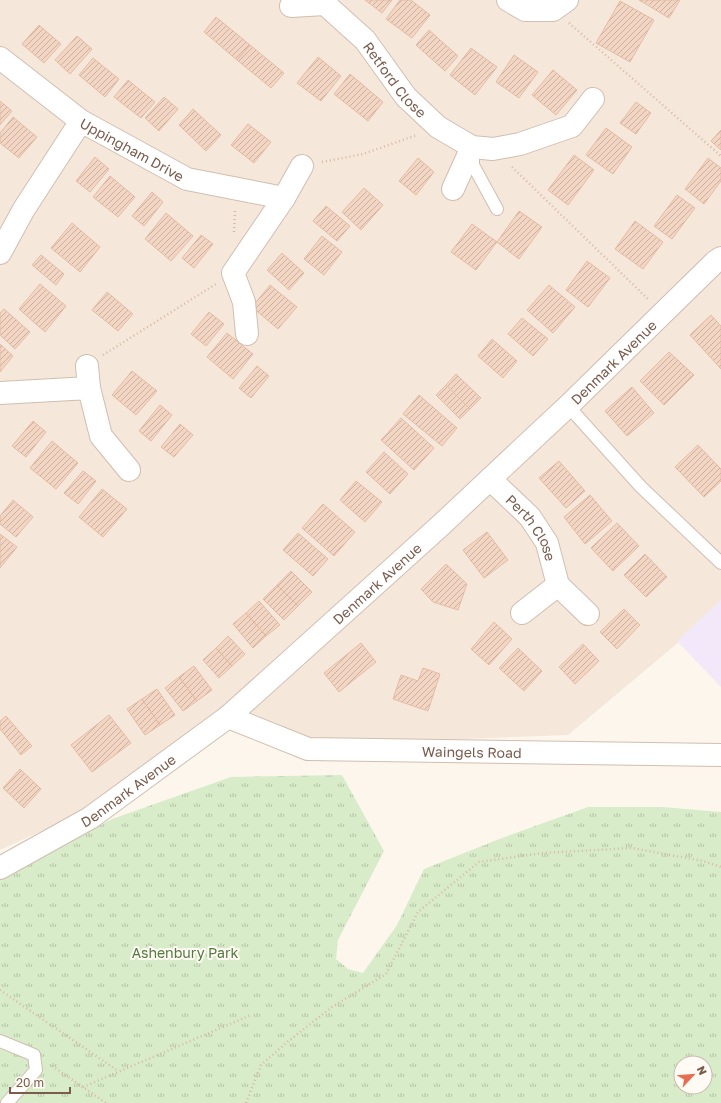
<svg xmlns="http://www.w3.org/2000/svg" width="721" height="1103" font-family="'Golos Text',sans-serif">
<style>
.residential{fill:#f5e8da}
.education{fill:#f3e8fa}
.grass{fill:url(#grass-tufts);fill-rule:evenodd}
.building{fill:url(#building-hatch);stroke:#e6bba3}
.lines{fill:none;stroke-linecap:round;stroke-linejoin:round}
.service-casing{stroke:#d1beb0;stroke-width:14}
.minor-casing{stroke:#d1beb0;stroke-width:24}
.path{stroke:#d9b8a5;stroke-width:2.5;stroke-dasharray:1 3;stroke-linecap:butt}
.service{stroke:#fff;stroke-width:12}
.minor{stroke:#fff;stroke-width:22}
.labels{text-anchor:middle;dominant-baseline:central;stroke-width:4;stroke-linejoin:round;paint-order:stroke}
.street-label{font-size:14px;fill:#7a5c4d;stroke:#fffaf3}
.park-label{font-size:14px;fill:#537a41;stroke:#fffaf3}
</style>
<defs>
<pattern id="grass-tufts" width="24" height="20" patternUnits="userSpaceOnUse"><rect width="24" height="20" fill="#d8ecc9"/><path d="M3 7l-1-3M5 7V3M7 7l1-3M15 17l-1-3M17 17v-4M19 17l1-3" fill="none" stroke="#b4c2a5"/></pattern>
<pattern id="building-hatch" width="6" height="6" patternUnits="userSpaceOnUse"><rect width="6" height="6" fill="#f3d5c3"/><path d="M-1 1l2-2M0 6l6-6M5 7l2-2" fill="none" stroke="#cab0a1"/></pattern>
</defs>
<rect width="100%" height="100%" fill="#fdf6ec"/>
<path class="residential" d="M0,0H721V603L692,631L568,735L326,744L231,708L85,811L0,850Z"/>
<path class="education" d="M721,600V687L677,641Z"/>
<path class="grass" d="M342,775L384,851L338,940L336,959L348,969L363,973L397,925L424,869L502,838L588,807H662L721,812V1103H0V879L112,819L231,777ZM681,1063H705V1087H681Z"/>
<path class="building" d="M365,0H392L382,13Z
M400,0H411L430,15L412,38L386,19Z
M639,0H680L669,18Z
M620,1L654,20L630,62L596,43Z
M216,17L250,45L237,60L204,32Z
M39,25L61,44L44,63L22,44Z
M429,30L458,56L445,71L416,45Z
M77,36L92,49L70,74L55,60Z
M250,45L284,73L271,88L237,60Z
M471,48L497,67L475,95L450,75Z
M514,55L538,72L519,98L496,82Z
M318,57L341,76L321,101L297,83Z
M93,58L119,79L105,97L79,75Z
M553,70L577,90L556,115L532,95Z
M350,74L383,102L368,121L334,94Z
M128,80L155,102L141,118L114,97Z
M164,97L178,109L159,131L145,118Z
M0,101L12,111L0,125Z
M636,102L651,113L636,134L620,123Z
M193,109L221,135L206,151L179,125Z
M13,117L37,137L19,158L0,143V133Z
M248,124L271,142L254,163L231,145Z
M606,128L632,147L613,174L586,155Z
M721,130V150L711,141Z
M574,155L594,170L568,205L548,190Z
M95,157L109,169L90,192L76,181Z
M418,158L434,172L416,195L399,181Z
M708,158L721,168V181L704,204L685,189Z
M110,176L135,197L118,217L93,197Z
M364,188L383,205L361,230L342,212Z
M152,192L163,202L144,226L132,216Z
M677,195L695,208L672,239L654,226Z
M326,206L350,226L337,241L313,221Z
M519,211L542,227L519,259L497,242Z
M166,213L193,236L171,261L145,239Z
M635,221L663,242L643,269L615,249Z
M72,223L100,247L80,272L51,248Z
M472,224L497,242L476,270L451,252Z
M201,235L213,244L194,268L182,258Z
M322,236L342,252L324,275L304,259Z
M282,253L304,273L289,290L267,270Z
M41,255L64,274L56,285L32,265Z
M587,261L610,278L588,307L566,290Z
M40,284L66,306L45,332L19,309Z
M270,285L297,307L278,329L252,307Z
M549,285L575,307L553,333L527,310Z
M107,292L133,314L118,331L92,310Z
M4,309L30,332L15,349L0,335V313Z
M209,312L224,324L206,346L191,334Z
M711,315L721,326V369L690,335Z
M522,318L548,339L533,356L508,334Z
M227,333L253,354L233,379L207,357Z
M492,339L517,361L503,378L478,356Z
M0,344L13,356L0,372Z
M669,352L694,375L664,405L640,381Z
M257,366L269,376L251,398L239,388Z
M132,371L157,391L136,415L112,395Z
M456,374L481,398L470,409L446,385Z
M446,385L470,409L460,419L436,395Z
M632,387L654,413L627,436L605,411Z
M419,395L457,428L442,446L403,414Z
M160,405L172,415L151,441L139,431Z
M401,418L434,448L414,470L381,440Z
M33,421L46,432L26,457L12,446Z
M180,424L193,435L174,457L161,447Z
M52,441L78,463L56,489L30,468Z
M698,445L721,469V481L704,497L675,467Z
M384,452L408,474L390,494L366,472Z
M559,461L585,491L566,508L539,478Z
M83,471L96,481L78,504L64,493Z
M356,481L382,502L365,522L340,500Z
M102,489L127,509L103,537L79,517Z
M590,495L612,521L585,544L564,517Z
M13,500L33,517L16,537L0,524V516Z
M323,504L355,532L334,556L302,528Z
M617,523L639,546L613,571L591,548Z
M487,532L508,560L484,578L463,550Z
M298,533L328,559L313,576L283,550Z
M0,534L17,547L0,568Z
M645,554L667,577L646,597L624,575Z
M446,564L467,584L458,610L433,602L421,589Z
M291,571L312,592L298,606L277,585Z
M277,585L298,606L284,620L263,599Z
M259,601L280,625L266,636L246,613Z
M624,609L640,625L617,649L600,632Z
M246,613L266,636L253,648L233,624Z
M494,622L512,639L489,665L471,649Z
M228,636L245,654L232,666L216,648Z
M361,643L376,662L339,692L324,673Z
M583,644L599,661L575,684L559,667Z
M216,648L232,666L219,678L203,660Z
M518,648L542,671L524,691L499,668Z
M194,666L212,690L197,701L179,677Z
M423,668L440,674L428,711L393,699L401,675L418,681Z
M179,677L197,701L183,711L165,688Z
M157,689L175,715L160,725L142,699Z
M142,699L160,725L145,735L127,709Z
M109,715L131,743L92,772L71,745Z
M6,716L32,746L21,755L0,729V721Z
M20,769L41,789L24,808L3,788Z"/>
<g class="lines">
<g class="service-casing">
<path id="service" d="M475,152L473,158V165L497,209
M568,406L641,487L721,563
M0,1041L34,1055L36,1070L7,1103"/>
</g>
<g class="minor-casing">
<g id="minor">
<path id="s1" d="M327,0L325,4L365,40L406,97L438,127L472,147L493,149L520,144L572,126L593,99"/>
<path d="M508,0L525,10H553L567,0"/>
<path d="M291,6L325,4"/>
<path id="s2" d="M0,58L81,121L187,179L284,198L302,166"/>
<path d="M453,189L472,147"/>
<path d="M0,253L24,209L81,121"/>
<path d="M247,334L244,302L233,273L284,198"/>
<path d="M87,366L89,388"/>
<path d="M0,393L89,388L101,436L129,470"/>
<path id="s3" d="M490,479L530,517L547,543L558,585L588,614"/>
<path d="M522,613L558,585"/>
<path id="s4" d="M228,717L308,749L721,755"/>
<path id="s5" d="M0,868L90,818L228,717L440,526L490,479L568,406L715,262L721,258"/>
</g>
</g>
<path class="path" d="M569,23L721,156
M322,162L363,154L417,135
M512,167L648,299
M234,232L235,209
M103,355L216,284
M0,990L118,1071
M52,1066L106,1103
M83,1087L251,1015
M246,1103L261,1065L286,1043L332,1007L386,974L418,912L479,862L543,853L632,848L703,861L721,867"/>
<use href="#service" class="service"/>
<use href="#minor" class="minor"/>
</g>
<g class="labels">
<g class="street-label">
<text stroke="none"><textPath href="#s1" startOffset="108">Retford Close</textPath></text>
<text stroke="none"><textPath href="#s2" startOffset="161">Uppingham Drive</textPath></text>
<text stroke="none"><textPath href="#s5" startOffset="798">Denmark Avenue</textPath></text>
<text stroke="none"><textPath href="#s3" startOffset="65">Perth Close</textPath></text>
<text stroke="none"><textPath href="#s5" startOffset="474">Denmark Avenue</textPath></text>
<text stroke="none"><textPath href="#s4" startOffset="250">Waingels Road</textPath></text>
<text stroke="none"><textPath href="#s5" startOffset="150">Denmark Avenue</textPath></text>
</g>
<g class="park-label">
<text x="185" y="952">Ashenbury Park</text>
</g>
</g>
<g transform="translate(693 1075) rotate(64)"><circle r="19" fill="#fffaf3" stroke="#cabbb1"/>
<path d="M0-3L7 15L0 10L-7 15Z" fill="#e76f51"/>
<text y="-6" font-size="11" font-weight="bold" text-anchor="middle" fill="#7a5c4d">N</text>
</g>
<path d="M10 1087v6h60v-6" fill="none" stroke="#7a5c4d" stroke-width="2"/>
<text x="16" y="1087" font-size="12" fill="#7a5c4d" stroke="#fffaf3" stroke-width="3" paint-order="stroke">20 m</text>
</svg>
